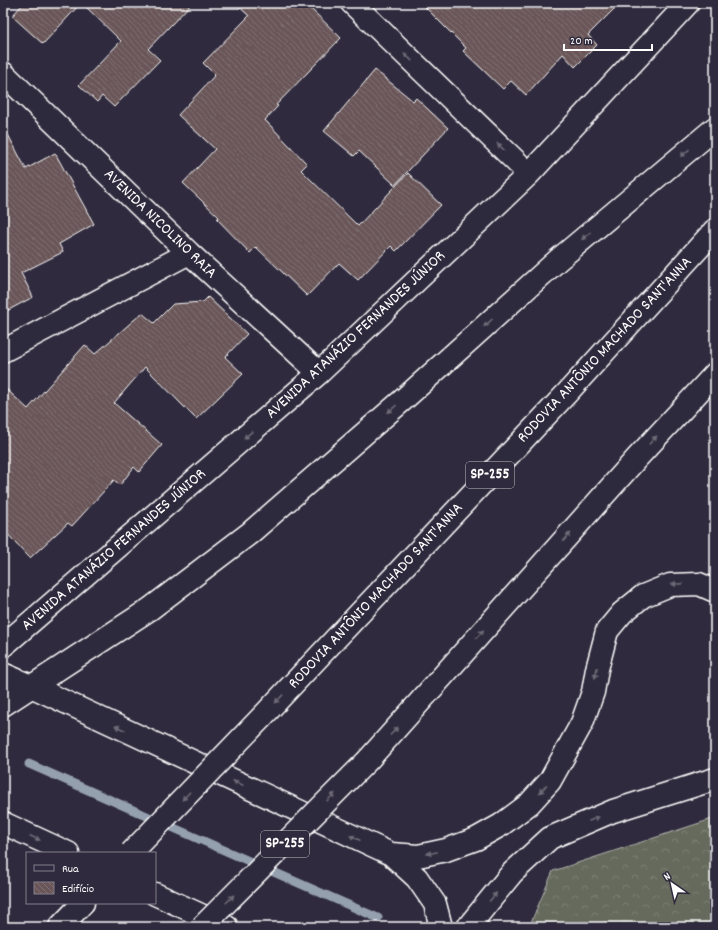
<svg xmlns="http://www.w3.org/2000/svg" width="718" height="930" font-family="Dekko,sans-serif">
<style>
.forest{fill:url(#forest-crowns);stroke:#b2b4ae}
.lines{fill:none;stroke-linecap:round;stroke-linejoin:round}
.stream{stroke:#95a0af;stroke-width:9}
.building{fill:url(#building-back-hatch);stroke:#fff}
.minor-casing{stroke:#fff;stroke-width:25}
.motorway-casing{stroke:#fff;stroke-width:25}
.minor{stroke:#2f2a3d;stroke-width:22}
.motorway{stroke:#2f2a3d;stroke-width:22}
.motorway-bridge-casing{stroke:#fff;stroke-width:25;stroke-linecap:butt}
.motorway-bridge{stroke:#2f2a3d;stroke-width:22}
.oneway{fill:#6d6a77}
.labels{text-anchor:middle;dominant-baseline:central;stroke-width:3;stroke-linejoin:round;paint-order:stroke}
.shield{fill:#2f2a3d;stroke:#c1bfc5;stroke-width:1}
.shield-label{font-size:15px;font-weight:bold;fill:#fff}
.street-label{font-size:16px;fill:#fff;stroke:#2f2a3d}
</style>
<defs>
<pattern id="forest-crowns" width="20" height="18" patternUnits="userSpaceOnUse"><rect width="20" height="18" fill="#656a5c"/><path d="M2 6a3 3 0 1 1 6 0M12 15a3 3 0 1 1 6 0" fill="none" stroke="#7c8074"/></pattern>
<pattern id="building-back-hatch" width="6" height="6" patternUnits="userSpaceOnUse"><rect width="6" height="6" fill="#6a5659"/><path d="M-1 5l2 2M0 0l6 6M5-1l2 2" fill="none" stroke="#806f72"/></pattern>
</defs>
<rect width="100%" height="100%" fill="#2f2a3d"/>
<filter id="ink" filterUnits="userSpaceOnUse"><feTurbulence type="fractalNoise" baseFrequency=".025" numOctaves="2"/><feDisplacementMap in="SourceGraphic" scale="8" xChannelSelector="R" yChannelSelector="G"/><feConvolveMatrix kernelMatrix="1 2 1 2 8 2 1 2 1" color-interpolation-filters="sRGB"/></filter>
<g filter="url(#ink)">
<path class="forest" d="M715,818V927H529L553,871Z"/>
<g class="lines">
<path class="stream" d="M29,764L378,918"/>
</g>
<path class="building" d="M24,3H81L43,44L12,16Z
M82,3H192L148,49L160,60L114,107L102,96L97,102L79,85L121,41Z
M235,3H305L341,38L276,105L278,106L265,120L307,164L301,170L358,226L408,173L441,205L396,251L391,246L358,280L339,263L307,296L256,247L250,253L217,219L219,217L183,183L215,149L178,115L215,75L203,63L249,16Z
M421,3H620L588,35L597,45L575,67L563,54L526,95L511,81L503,89L463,51L466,48Z
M375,70L413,101L416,98L448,128L395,185L359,151L354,156L324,131Z
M3,125L26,169L55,153L94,224L59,244L63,252L21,273L33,297L3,313Z
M208,297L247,334L225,357L243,374L196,419L145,367L114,403L162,445L139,472L134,467L120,485L114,480L72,526L68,523L30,558L3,529V386L28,409L85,345L95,354L142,313L154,323L173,304L203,302Z"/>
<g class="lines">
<g class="minor-casing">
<path id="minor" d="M352,3L529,174
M3,73L189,253L319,373
M3,351L189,253
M3,646L319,373L529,174L688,3
M3,674L31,686"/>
</g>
<g class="motorway-casing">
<path id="motorway" d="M31,686L391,854L417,878L435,904L441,927
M3,705L150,609L250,533L404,399L558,260L715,128
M262,717L567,393L715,230
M368,760L637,458L715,374
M3,823L68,853
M391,854L418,856L446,850L476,839L501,825L529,804L550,781L582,723L593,692L597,669L607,631L622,613L643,596L670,585L699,584L715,591
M155,894L227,927
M60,927L83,903
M468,927L512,873L550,838L613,811L715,779"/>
</g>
<use href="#minor" class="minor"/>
<use href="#motorway" class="motorway"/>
<g class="motorway-bridge-casing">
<path id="motorway-bridge" d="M131,853L262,717
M202,927L368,760"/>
</g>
<use href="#motorway-bridge" class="motorway-bridge"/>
</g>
<defs><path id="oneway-solid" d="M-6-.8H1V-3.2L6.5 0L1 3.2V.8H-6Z"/></defs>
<g class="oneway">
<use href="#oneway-solid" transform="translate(408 57) rotate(-136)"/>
<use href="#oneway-solid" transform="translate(501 147) rotate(-136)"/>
<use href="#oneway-solid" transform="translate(685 153) rotate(140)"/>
<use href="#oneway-solid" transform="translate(586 236) rotate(140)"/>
<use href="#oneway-solid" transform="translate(488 323) rotate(138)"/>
<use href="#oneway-solid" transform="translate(392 409) rotate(139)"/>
<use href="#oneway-solid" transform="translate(248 435) rotate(139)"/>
<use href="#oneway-solid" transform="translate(653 440) rotate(-47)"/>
<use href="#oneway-solid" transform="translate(567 537) rotate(-48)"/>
<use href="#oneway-solid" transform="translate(677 584) rotate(179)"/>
<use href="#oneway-solid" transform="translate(480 634) rotate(-48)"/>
<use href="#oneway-solid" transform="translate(596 673) rotate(102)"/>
<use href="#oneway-solid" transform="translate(279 699) rotate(133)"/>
<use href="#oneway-solid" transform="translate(120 728) rotate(-155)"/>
<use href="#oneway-solid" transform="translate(394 731) rotate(-48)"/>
<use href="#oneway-solid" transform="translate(238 783) rotate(-155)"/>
<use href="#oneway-solid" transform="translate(543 789) rotate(132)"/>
<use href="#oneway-solid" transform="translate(186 796) rotate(134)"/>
<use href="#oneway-solid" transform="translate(331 797) rotate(-45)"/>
<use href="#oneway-solid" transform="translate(594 819) rotate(-23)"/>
<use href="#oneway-solid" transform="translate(35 838) rotate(25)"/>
<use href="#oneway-solid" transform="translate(355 838) rotate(-155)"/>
<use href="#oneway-solid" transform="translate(432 853) rotate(168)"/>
<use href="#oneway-solid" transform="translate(493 897) rotate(-50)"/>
<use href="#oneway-solid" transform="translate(230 899) rotate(-45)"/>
</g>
</g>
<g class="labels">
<g class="shield">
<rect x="466" y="462" width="48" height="26" rx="3"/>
<rect x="261" y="831" width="48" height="26" rx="3"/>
</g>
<g class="shield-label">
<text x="490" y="475">SP-255</text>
<text x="285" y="844">SP-255</text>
</g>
<g class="street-label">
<text transform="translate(160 224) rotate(44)">AVENIDA NICOLINO RAIA</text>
<text transform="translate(356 335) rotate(-43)">AVENIDA ATANÁZIO FERNANDES JÚNIOR</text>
<text transform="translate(605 350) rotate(-47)">RODOVIA ANTÔNIO MACHADO SANT'ANNA</text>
<text transform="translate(114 550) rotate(-41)">AVENIDA ATANÁZIO FERNANDES JÚNIOR</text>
<text transform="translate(376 596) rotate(-47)">RODOVIA ANTÔNIO MACHADO SANT'ANNA</text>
</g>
</g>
<rect width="718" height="930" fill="none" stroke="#2f2a3d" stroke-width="16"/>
<rect x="8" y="8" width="702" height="914" fill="none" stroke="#fff" stroke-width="1.5" filter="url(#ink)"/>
<rect x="26" y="852" width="130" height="52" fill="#2f2a3d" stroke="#827f8b"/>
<rect x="34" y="865" width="20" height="6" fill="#2f2a3d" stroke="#827f8b"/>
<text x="62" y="872" font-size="12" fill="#ffffff">Rua</text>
<rect x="34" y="882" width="20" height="12" fill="url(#building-back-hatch)" stroke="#827f8b"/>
<text x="62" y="892" font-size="12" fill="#ffffff">Edifício</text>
<g transform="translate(672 884) rotate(326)" stroke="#2f2a3d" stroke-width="3" paint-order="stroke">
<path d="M0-3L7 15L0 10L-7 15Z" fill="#ffffff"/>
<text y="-6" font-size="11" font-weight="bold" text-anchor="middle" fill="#ffffff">N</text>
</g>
<path d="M564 44v6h88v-6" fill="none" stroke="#ffffff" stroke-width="2"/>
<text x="570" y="44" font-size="12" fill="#ffffff" stroke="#2f2a3d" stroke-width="3" paint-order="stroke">20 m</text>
</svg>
